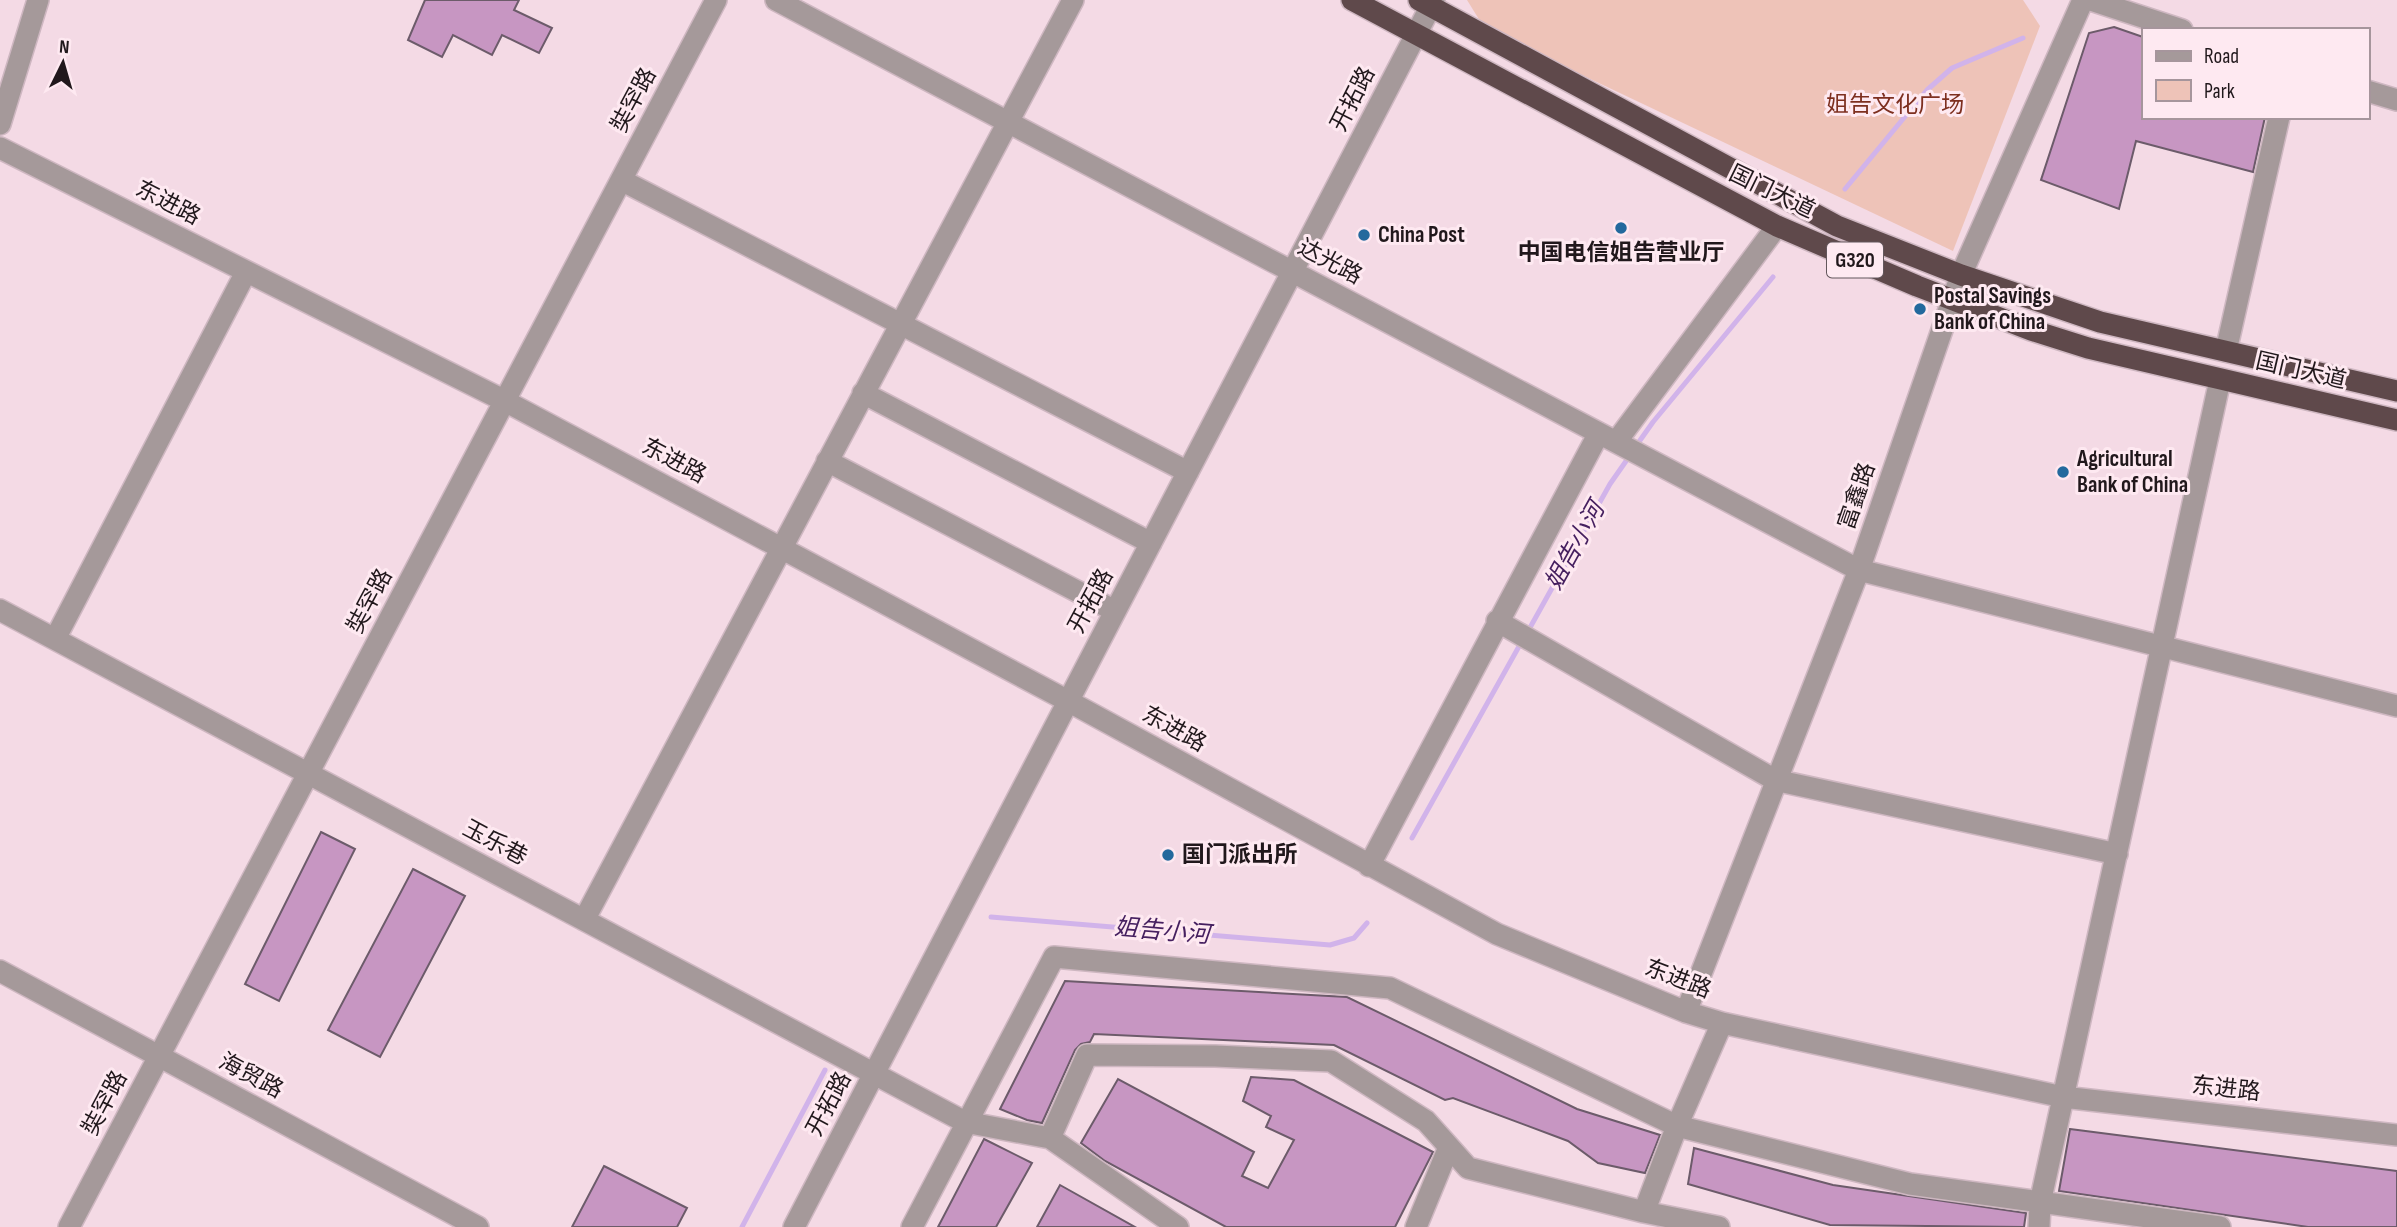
<svg xmlns="http://www.w3.org/2000/svg" width="2397" height="1227" font-family="'Sofia Sans Condensed','Noto Sans SC',sans-serif">
<style>
.green{fill:#eec3b8}
.lines{fill:none;stroke-linecap:round;stroke-linejoin:round}
.stream{stroke:#d1b3ea;stroke-width:5}
.building{fill:#c796c2;stroke:#6c5b6a;stroke-width:2}
.minor-casing{stroke:#ceb7c1;stroke-width:24}
.highway-casing{stroke:#ceb7c1;stroke-width:24}
.minor{stroke:#a5999a;stroke-width:21}
.highway{stroke:#5f494b;stroke-width:21}
.poi-dot{fill:#23699d;stroke:#fee9f1;stroke-width:2.5}
.labels{text-anchor:middle;dominant-baseline:central;stroke-width:6;stroke-linejoin:round;paint-order:stroke}
.shield{fill:#fee9f1;stroke:#63575c;stroke-width:2}
.shield-label{font-size:21px;font-weight:bold;fill:#21181c}
.street-label{font-size:23px;fill:#21181c;stroke:#fee9f1}
.park-label{font-size:23px;fill:#7d2f1f;stroke:#fee9f1}
.poi-label{font-size:23px;font-weight:bold;fill:#21181c;stroke:#fee9f1;text-anchor:start}
.water-label{font-size:24px;font-style:italic;fill:#462060;stroke:#fee9f1}
</style>
<rect width="100%" height="100%" fill="#f4dae5"/>
<path class="green" d="M1467,0H2023L2040,26L1953,251L1485,29Z"/>
<g class="lines">
<path class="stream" d="M1845,189L1927,90L1952,68L2023,38
M1636,446L1653,422L1773,277
M1527,633L1610,484L1631,454
M1412,838L1522,641
M991,917L1330,945L1354,938L1367,923
M742,1227L825,1070"/>
</g>
<path class="building" d="M425,0H519L514,10L552,28L539,53L502,35L492,55L453,35L442,57L408,40Z
M2114,27L2143,37V117H2265L2253,172L2136,141L2119,209L2041,180L2089,33Z
M321,832L355,849L279,1001L245,984Z
M413,869L465,896L380,1057L328,1030Z
M1065,981L1347,997L1577,1109L1660,1135L1645,1173L1598,1163L1568,1141L1453,1098L1445,1100L1334,1045L1094,1034L1090,1042L1081,1044L1075,1050L1042,1123L1027,1120L1000,1109Z
M1251,1077L1294,1080L1433,1152L1395,1227H1226L1105,1161L1081,1143L1118,1079L1254,1152L1242,1176L1268,1188L1294,1140L1266,1127L1271,1116L1243,1101Z
M2070,1129L2397,1171V1227H2308L2059,1191Z
M984,1139L1032,1163L996,1227H938Z
M1694,1148L1833,1185L2026,1213L2024,1227L1830,1225L1688,1184Z
M604,1166L687,1208L677,1227H572Z
M1060,1185L1135,1227H1037Z"/>
<g class="lines">
<g class="minor-casing">
<path id="minor" d="M776,0L1859,570L2397,706
M2091,0L2182,30
M2367,91L2397,100
M0,124L38,0
M0,148L505,401L1068,701L1497,934L1686,1012L1722,1023L2063,1097L2397,1135
M621,180L1188,472
M2226,351L2279,117
M863,393L1151,543
M1616,442L1777,226
M827,461L1115,611
M0,610L965,1122L1050,1138L1178,1227
M1497,621L1775,780L2117,854
M55,639L246,272
M1369,866L1599,433
M584,920L1073,0
M0,971L478,1227
M1686,1012L1859,570L1961,275L2083,0
M1050,1138L1087,1055L1215,1056L1331,1061L1426,1121L1468,1168L1644,1212L1719,1227
M1644,1212L1677,1126L1722,1023
M69,1227L716,0
M794,1227L1434,0
M912,1227L1054,957L1390,988L1677,1126L1910,1184L2220,1227
M1416,1227L1449,1147
M2039,1227L2040,1203L2220,380"/>
</g>
<g class="highway-casing">
<path id="highway" d="M1352,0L1777,226L1917,286L2031,330L2088,348L2397,420
M1419,0L1837,226L1961,275L2100,322L2397,391"/>
</g>
<use href="#minor" class="minor"/>
<use href="#highway" class="highway"/>
</g>
<g class="poi-dot">
<circle cx="1621" cy="228" r="7"/>
<circle cx="1364" cy="235" r="7"/>
<circle cx="1920" cy="309" r="7"/>
<circle cx="2063" cy="472" r="7"/>
<circle cx="1168" cy="855" r="7"/>
</g>
<g class="labels">
<rect class="shield" x="1827" y="242.5" width="56" height="35" rx="5"/>
<g class="shield-label">
<text x="1855" y="260">G320</text>
</g>
<g class="street-label">
<text transform="translate(1353 99) rotate(-63)">开拓路</text>
<text transform="translate(634 100) rotate(-62)">奘罕路</text>
<text transform="translate(1772 192) rotate(26)">国门大道</text>
<text transform="translate(168 203) rotate(27)">东进路</text>
<text transform="translate(1330 262) rotate(28)">达光路</text>
<text transform="translate(2301 371) rotate(13)">国门大道</text>
<text transform="translate(674 461) rotate(28)">东进路</text>
<text transform="translate(1857 496) rotate(-71)">富鑫路</text>
<text transform="translate(370 601) rotate(-62)">奘罕路</text>
<text transform="translate(1091 601) rotate(-62)">开拓路</text>
<text transform="translate(1174 729) rotate(29)">东进路</text>
<text transform="translate(495 843) rotate(28)">玉乐巷</text>
<text transform="translate(1678 979) rotate(21)">东进路</text>
<text transform="translate(251 1076) rotate(28)">海贸路</text>
<text transform="translate(2226 1089) rotate(6)">东进路</text>
<text transform="translate(105 1103) rotate(-62)">奘罕路</text>
<text transform="translate(829 1104) rotate(-62)">开拓路</text>
</g>
<g class="park-label">
<text x="1895" y="105">姐告文化广场</text>
</g>
<g class="poi-label">
<text x="1378" y="235">China Post</text>
<text x="1621" y="253" text-anchor="middle">中国电信姐告营业厅</text>
<text x="1934" y="296">Postal Savings<tspan x="1934" dy="26">Bank of China</tspan></text>
<text x="2077" y="459">Agricultural<tspan x="2077" dy="26">Bank of China</tspan></text>
<text x="1182" y="855">国门派出所</text>
</g>
<g class="water-label">
<text transform="translate(1575 546) rotate(-61)">姐告小河</text>
<text transform="translate(1162 931) rotate(5)">姐告小河</text>
</g>
</g>
<rect x="2142" y="28" width="228" height="91" fill="#fee9f1" stroke="#a6959c" stroke-width="2"/>
<rect x="2156" y="51" width="35" height="10" fill="#a5999a" stroke="#a6959c" stroke-width="2"/>
<text x="2204" y="63" font-size="21" fill="#21181c">Road</text>
<rect x="2156" y="80" width="35" height="21" fill="#eec3b8" stroke="#a6959c" stroke-width="2"/>
<text x="2204" y="98" font-size="21" fill="#21181c">Park</text>
<g transform="translate(63 63) rotate(5)" stroke="#fee9f1" stroke-width="5" paint-order="stroke">
<path d="M0-5L12 26L0 18L-12 26Z" fill="#21181c"/>
<text y="-10" font-size="19" font-weight="bold" text-anchor="middle" fill="#21181c">N</text>
</g>
</svg>
